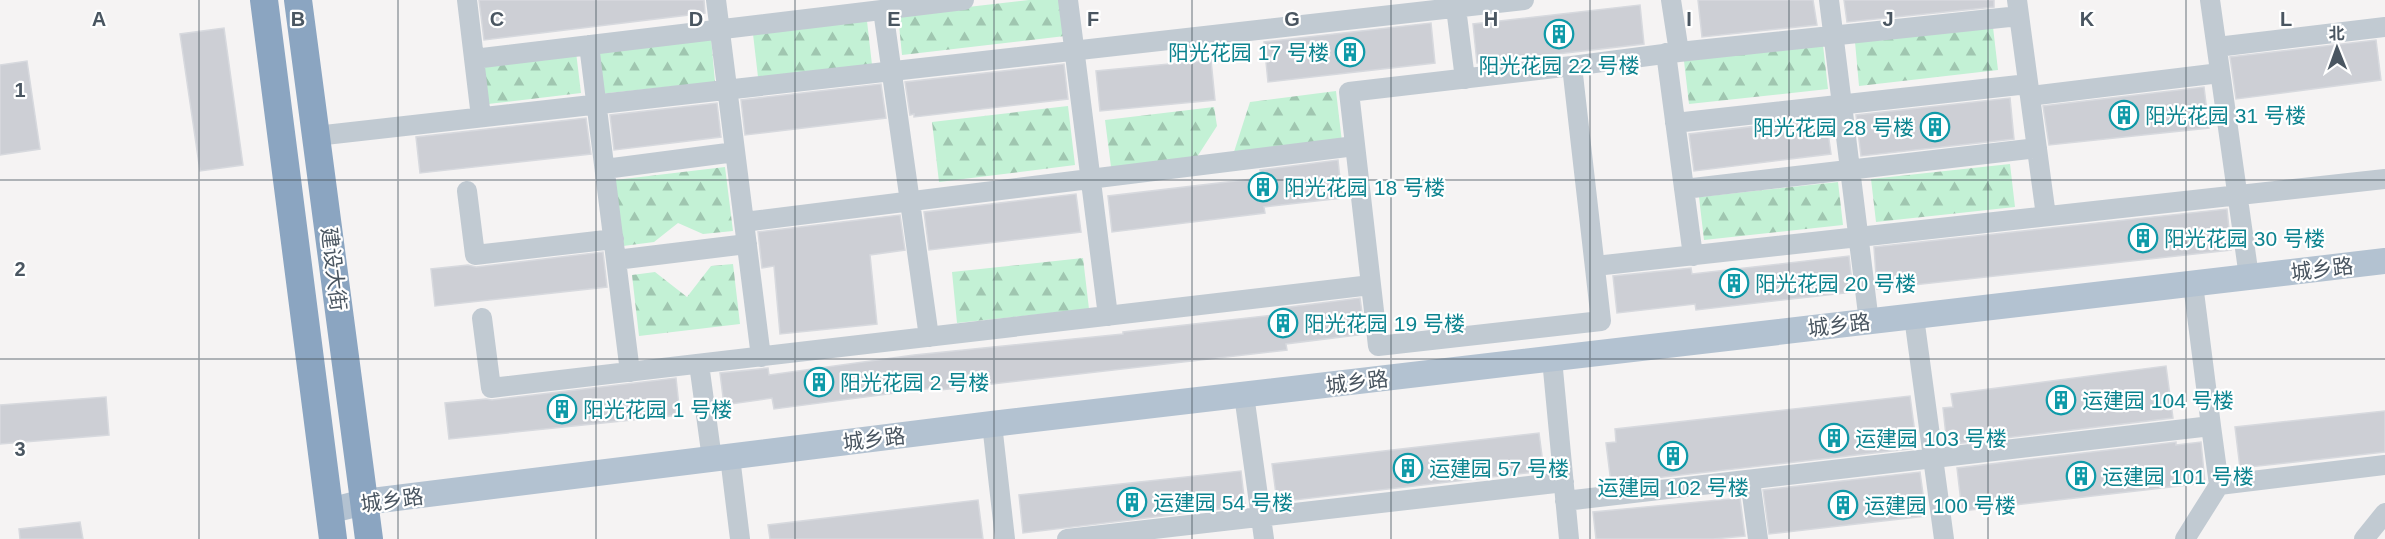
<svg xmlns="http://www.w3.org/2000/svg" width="2385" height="539" font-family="Arial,'Noto Sans SC',sans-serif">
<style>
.forest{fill:url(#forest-firs)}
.building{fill:#cdcfd5;stroke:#d7d9de;stroke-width:1.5}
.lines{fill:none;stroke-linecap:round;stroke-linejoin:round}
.minor{stroke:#c1cad2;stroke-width:20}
.major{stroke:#b3c2d1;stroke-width:26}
.highway{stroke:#8ba5c1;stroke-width:28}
.grid{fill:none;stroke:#4a5661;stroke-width:1.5;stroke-opacity:0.55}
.labels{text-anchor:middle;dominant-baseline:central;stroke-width:4.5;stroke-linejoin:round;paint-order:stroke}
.culture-label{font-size:21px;fill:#0d838f;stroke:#fff;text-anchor:start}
.street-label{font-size:21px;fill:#4a5661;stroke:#fff}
.grid-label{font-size:20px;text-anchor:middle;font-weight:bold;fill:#4a5661;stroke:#fff;stroke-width:4.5;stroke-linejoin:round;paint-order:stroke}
</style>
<defs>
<pattern id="forest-firs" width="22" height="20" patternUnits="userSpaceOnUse" patternTransform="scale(1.5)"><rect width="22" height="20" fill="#c3f1d5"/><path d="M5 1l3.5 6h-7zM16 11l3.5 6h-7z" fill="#a0c6b0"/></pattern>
</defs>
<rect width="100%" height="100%" fill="#f5f3f3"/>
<path class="forest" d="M1029,0H1061L1065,36L902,55L898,15Z
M867,21L872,65L758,77L753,34Z
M1993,27L1998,70L1859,86L1855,42Z
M711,38L715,82L599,94L594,51Z
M1823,45L1828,89L1689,104L1684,61Z
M576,52L581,93L488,104L484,63Z
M1336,91L1342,142L1233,155L1250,102Z
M1068,106L1075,165L939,182L932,122Z
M1214,107L1217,126L1197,157L1111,167L1105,120Z
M2010,164L2015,207L1876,222L1871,179Z
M725,167L733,231L703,234L678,223L654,242L623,246L615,180Z
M1838,182L1843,225L1704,240L1699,197Z
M1083,258L1089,309L957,323L952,272Z
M733,264L740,324L639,336L632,275L655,272L687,297L711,266Z"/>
<path class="building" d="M479,0H704L705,13L484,40Z
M1698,0H1813L1817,25L1702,37Z
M1844,0H1994V7L1847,22Z
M1640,5L1644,44L1477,63L1473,24Z
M1431,23L1435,63L1268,82L1264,42Z
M224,28L243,165L200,171L180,34Z
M2376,40L2381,80L2236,99L2230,57Z
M1211,60L1215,100L1100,111L1096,71Z
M27,61L40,149L0,155V65Z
M1064,64L1068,99L914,117V114L910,115L905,82Z
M881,84L886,118L745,135L741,100Z
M2204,87L2209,128L2049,145L2043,106Z
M2010,98L2014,139L1861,156L1856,115Z
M717,103L721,137L614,150L610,115Z
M586,118L591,154L420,173L416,137Z
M1826,118L1831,154L1694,171L1689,134Z
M1338,160L1342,198L1264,207L1265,213L1112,232L1108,196L1261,178L1260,170Z
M1076,194L1081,232L929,250L924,212Z
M2227,209L2231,250L1877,289L1874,247Z
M900,215L905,250L870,255L877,324L780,334L774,266L762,268L758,232Z
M603,252L607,287L435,306L431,269L468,265L476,267Z
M1849,256L1853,292L1696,310L1695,304L1617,313L1613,276L1691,268L1692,274Z
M1360,298L1365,334L1286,344L1287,350L941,390V387L774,409L772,398L724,405L720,373L768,368L769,375L914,355L1123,334V332L1282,314V308Z
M2166,366L2173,418L1947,445L1943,408L1953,407L1951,394Z
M676,378L680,415L449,439L445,403L486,399L492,400Z
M1910,396L1917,448L1611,483L1606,443L1616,442L1615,429Z
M106,397L109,435L0,444V405Z
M2385,411V452L2240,468L2235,427Z
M1539,433L1544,471L1277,502L1272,464Z
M2176,442V445L2201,442L2205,483L1962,511L1957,468Z
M1241,471L1245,506L1023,533L1019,495Z
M1920,472L1926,516L1769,534L1763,490Z
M1740,498L1745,536L1713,539H1596L1593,512Z
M978,500L983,539H770L768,525Z
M80,522L83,539H20L19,529Z"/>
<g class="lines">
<path class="minor" d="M467,0L481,117
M716,0L761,357
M1068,0L1108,316
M1455,0L1465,79
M1829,0L1869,322
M2017,0L2046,216
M2210,0L2249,277
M883,10L929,337
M589,45L630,372
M2217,47L2385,27
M1679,52L2019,16
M1666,53L1693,256
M474,59L964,0
M1572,66L1601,321L1378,346L1349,92Z
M1572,66L1679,52L1671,0
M2030,96L2220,73
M1675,123L2028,84
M316,136L1524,0
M605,169L735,152
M1684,189L2037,148
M467,191L475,255L614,239
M744,222L1355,146
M616,260L747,244
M1595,266L2385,179
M1914,317L1944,539
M482,318L491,388L1371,285
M1552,359L1569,539
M699,364L712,459
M1244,395L1264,539
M992,424L1005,539
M730,457L740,539
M1750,480L1758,539
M2219,485L2385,465
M1565,501L2211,426L2193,284
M1067,539L1564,482
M2185,539L2219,485L2211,426
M2364,539L2385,513"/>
<path class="major" d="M329,511L364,502L992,424L2385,261"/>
<path class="highway" d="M264,0L333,539
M298,0L369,539"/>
</g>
<path class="grid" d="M199,0V539M398,0V539M596,0V539M795,0V539M994,0V539M1192,0V539M1391,0V539M1590,0V539M1789,0V539M1988,0V539M2186,0V539M0,180H2385M0,359H2385"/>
<defs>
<g id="building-ring" transform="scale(1.5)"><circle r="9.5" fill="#fff" stroke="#0f9aa8" stroke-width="1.5"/><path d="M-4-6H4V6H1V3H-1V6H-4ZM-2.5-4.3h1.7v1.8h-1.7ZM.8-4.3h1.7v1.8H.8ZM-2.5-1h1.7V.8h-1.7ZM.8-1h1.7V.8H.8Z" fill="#0f9aa8"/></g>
</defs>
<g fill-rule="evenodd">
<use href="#building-ring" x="1559" y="34"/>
<use href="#building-ring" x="1350" y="52"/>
<use href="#building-ring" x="2124" y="115"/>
<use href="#building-ring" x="1935" y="127"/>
<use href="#building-ring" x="1263" y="187"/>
<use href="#building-ring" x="2143" y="238"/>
<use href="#building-ring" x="1734" y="283"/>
<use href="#building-ring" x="1283" y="323"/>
<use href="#building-ring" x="819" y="382"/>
<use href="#building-ring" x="2061" y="400"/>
<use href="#building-ring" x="562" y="409"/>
<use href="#building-ring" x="1834" y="438"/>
<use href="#building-ring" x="1673" y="456"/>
<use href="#building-ring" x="1408" y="468"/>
<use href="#building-ring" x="2081" y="476"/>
<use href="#building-ring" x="1132" y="502"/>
<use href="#building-ring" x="1843" y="505"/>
</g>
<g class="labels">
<g class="culture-label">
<text x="1329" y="52" text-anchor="end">阳光花园 17 号楼</text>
<text x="1559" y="65" text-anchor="middle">阳光花园 22 号楼</text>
<text x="2145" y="115">阳光花园 31 号楼</text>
<text x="1914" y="127" text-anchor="end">阳光花园 28 号楼</text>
<text x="1284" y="187">阳光花园 18 号楼</text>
<text x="2164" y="238">阳光花园 30 号楼</text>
<text x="1755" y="283">阳光花园 20 号楼</text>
<text x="1304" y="323">阳光花园 19 号楼</text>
<text x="840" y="382">阳光花园 2 号楼</text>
<text x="2082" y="400">运建园 104 号楼</text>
<text x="583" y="409">阳光花园 1 号楼</text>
<text x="1855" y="438">运建园 103 号楼</text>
<text x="1429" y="468">运建园 57 号楼</text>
<text x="2102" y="476">运建园 101 号楼</text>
<text x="1673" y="487" text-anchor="middle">运建园 102 号楼</text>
<text x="1153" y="502">运建园 54 号楼</text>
<text x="1864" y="505">运建园 100 号楼</text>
</g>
<g class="street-label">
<text transform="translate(334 269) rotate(83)">建设大街</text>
<text transform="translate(2322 269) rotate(-7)">城乡路</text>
<text transform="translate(1839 325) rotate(-7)">城乡路</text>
<text transform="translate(1357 382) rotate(-7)">城乡路</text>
<text transform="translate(874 439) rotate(-7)">城乡路</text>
<text transform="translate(392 500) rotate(-8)">城乡路</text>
</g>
</g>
<g class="grid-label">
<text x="99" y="26">A</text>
<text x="298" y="26">B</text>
<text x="497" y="26">C</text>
<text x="696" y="26">D</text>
<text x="894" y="26">E</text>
<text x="1093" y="26">F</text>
<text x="1292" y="26">G</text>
<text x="1491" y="26">H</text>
<text x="1689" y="26">I</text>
<text x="1888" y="26">J</text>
<text x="2087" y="26">K</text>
<text x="2286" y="26">L</text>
<text x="20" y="97">1</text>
<text x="20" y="276">2</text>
<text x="20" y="456">3</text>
</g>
<g transform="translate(2337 48) rotate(359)" stroke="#ffffff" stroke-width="4.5" paint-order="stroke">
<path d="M0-4.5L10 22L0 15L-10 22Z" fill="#4a5661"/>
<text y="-9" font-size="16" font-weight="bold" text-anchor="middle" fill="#4a5661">北</text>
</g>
</svg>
